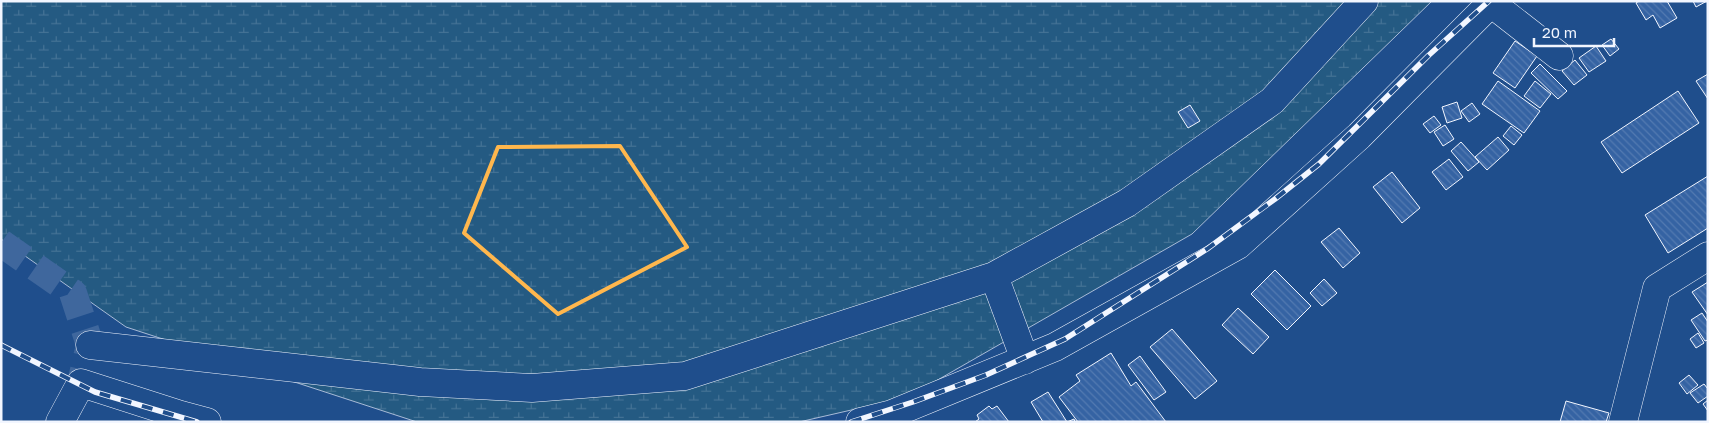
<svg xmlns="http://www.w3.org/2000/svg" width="1709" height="423" font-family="'Golos Text',sans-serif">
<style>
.wetland{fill:url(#wetland-marsh);stroke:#a8bbd7}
.building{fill:url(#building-back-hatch);stroke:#f2f6ff}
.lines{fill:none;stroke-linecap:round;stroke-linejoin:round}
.minor-tunnel{stroke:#3f679d;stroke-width:28;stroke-dasharray:28 14;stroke-linecap:butt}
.minor-casing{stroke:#f2f6ff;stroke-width:29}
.minor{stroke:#1f4e8c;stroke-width:28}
.rail-casing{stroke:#f2f6ff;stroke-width:5.5}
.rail{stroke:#1f4e8c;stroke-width:4;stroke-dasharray:11;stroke-linecap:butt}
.marked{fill:none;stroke:#ffb74d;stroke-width:4;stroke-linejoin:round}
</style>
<defs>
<pattern id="wetland-marsh" width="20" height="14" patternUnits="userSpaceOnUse" patternTransform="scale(1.25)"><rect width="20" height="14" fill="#245a82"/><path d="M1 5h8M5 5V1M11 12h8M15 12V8" fill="none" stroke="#447295"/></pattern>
<pattern id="building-back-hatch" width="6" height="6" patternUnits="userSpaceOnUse" patternTransform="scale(1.25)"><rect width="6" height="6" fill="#3563a3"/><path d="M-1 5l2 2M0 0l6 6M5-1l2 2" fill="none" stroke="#537ab1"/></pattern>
</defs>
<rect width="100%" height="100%" fill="#1f4e8c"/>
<path class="wetland" d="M1,1H1432L1192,234L908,397L799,422H417L126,327L1,239Z"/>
<path class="building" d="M1639,1H1667L1677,18L1660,28L1653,15L1646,20L1636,3Z
M1693,1H1707L1696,7Z
M1611,39L1619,49L1610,56L1602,45Z
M1515,41L1537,56L1515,88L1493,73Z
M1596,46L1606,61L1589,72L1579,58Z
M1575,60L1587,75L1574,85L1562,71Z
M1540,64L1567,91L1558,99L1531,73Z
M1708,74V99L1696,81Z
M1498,81L1540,111L1524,133L1482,104Z
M1535,81L1551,94L1540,108L1524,96Z
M1678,91L1699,123L1622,173L1601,142Z
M1457,102L1462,118L1447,123L1442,107Z
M1472,103L1480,114L1469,122L1461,111Z
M1190,105L1200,121L1188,128L1178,112Z
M1434,116L1441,125L1430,133L1423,124Z
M1445,125L1454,139L1443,146L1434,132Z
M1511,126L1522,135L1514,145L1503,136Z
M1498,137L1509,150L1487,170L1475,157Z
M1461,142L1479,162L1468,171L1451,151Z
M1449,159L1463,177L1446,190L1432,172Z
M1392,172L1420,208L1402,223L1373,187Z
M1708,176V228L1668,253L1645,215Z
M1339,228L1360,253L1343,268L1321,242Z
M1275,270L1311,306L1287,330L1251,294Z
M1324,279L1337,293L1322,306L1310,293Z
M1708,282V315L1692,292Z
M1238,308L1269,337L1253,354L1222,325Z
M1702,313L1708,322V340L1705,341L1691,320Z
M1172,329L1217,381L1195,399L1150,347Z
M1698,333L1704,343L1696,348L1690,339Z
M1111,353L1131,386L1136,382L1166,422H1078L1059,397L1080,381L1076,375Z
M1140,356L1166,392L1154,400L1128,365Z
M1689,375L1698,385L1687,394L1679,383Z
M1704,384L1708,389V396L1698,403L1690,393Z
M1048,392L1067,422L1074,419L1075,422H1043L1031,402Z
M1708,400V411L1703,404Z
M1566,401L1609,413L1606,422H1560Z
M989,406L992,409L997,406L1009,422H975L979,419L977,415Z"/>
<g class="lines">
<path class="minor-tunnel" d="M1,243L73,293L90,345L81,383"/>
<g class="minor-casing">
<path id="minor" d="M1491,3L1559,56
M994,276L1025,360
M90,345L420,382L532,388L685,376L994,276L1127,203L1272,101L1364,1
M60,422L81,383L181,415L207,422
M860,422L892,414L1055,347L1238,245L1359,136L1493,1
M1623,422L1657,288L1708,256"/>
</g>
<use href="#minor" class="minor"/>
<g class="rail-casing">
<path id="rail" d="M1,345L95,392L197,422
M851,422L913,402L986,375L1065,339L1207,249L1275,199L1319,164L1429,55L1489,1"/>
</g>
<use href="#rail" class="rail"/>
</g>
<path class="marked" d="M620,146L687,247L558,314L464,233L498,147Z"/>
<rect width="1709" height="423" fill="none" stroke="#f2f6ff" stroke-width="5"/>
<path d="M1534 38v8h80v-8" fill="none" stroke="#f2f6ff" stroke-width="2.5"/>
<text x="1542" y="38" font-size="15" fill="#f2f6ff" stroke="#1f4e8c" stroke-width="4" paint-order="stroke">20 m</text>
</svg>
